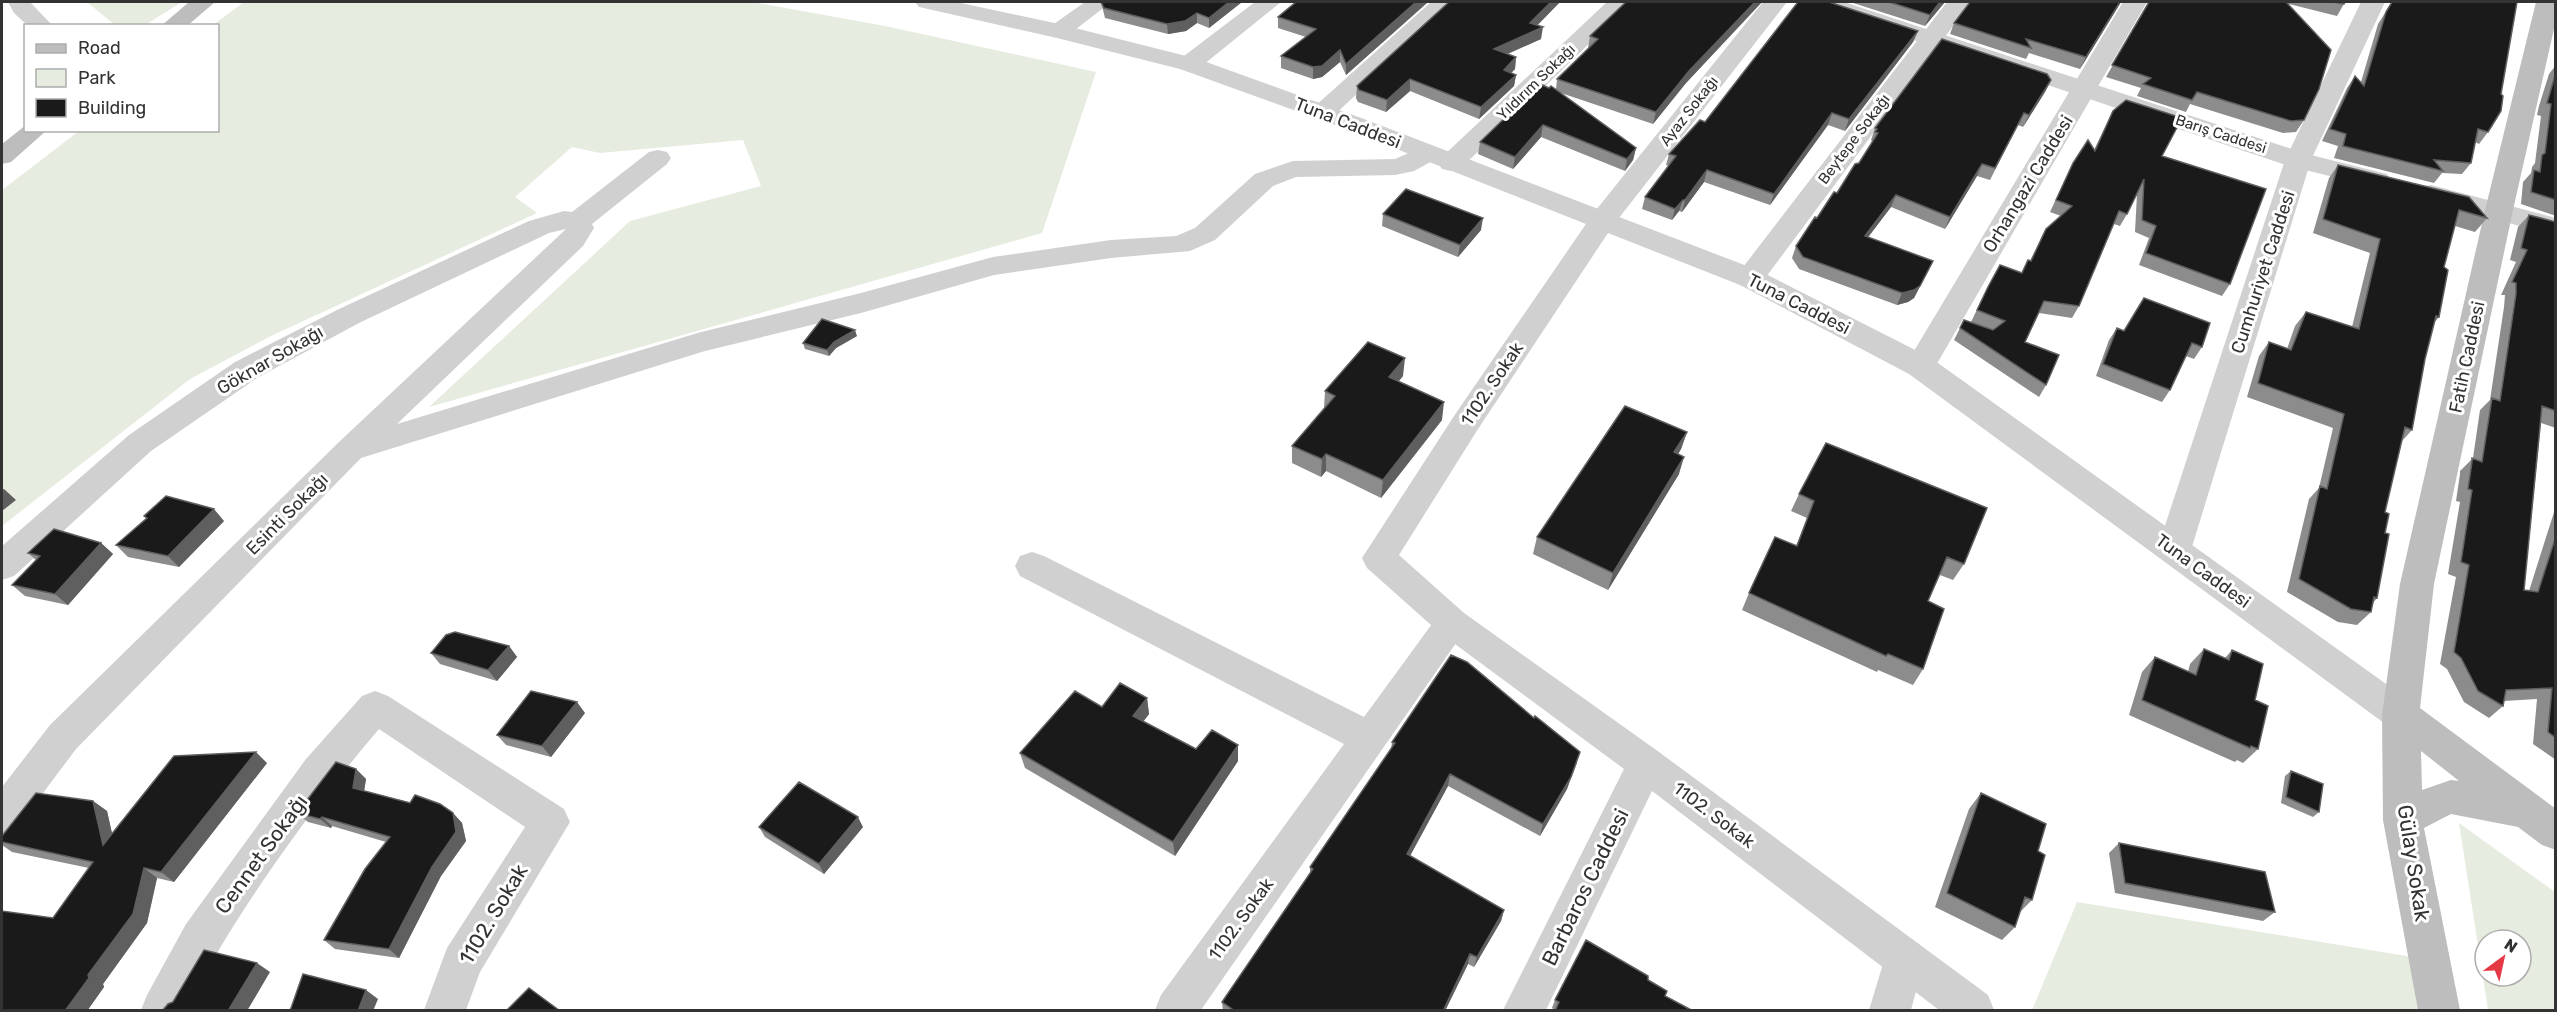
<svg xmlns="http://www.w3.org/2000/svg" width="2557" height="1012" font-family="Rubik,sans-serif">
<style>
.green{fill:#e6ecdf;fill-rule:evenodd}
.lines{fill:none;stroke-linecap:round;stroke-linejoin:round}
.minor{fill:#d0d0d0;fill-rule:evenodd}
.tertiary{fill:#d0d0d0;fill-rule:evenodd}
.secondary{fill:#bdbdbd;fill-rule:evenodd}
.wall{fill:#8c8c8c}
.shaded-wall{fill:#5f5f5f}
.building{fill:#1a1a1a;stroke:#5f5f5f;stroke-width:1.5}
.labels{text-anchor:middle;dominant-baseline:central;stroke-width:6;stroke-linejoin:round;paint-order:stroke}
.far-street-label{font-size:15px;fill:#333;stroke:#fff}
.street-label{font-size:18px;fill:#333;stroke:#fff}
.near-street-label{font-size:21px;fill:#333;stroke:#fff}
</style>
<rect width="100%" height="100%" fill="#fff"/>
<path class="green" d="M87,2H182L145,25H115Z
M244,2H752L885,26L1096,72L1042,233L429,407L630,221L761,186L743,140L600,153L572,147L515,197L537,213L271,336L190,379L2,526V190L79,131L218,130V26L213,25Z
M2459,823L2555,892V1010H2488ZM2485,940H2521V976H2485Z
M2077,902L2437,961L2442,1010H2032Z"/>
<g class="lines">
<path class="minor" d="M1085,2H1111L1067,36L1059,38L1051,36L1047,31L1051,26Z
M1255,2H1281L1198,69L1189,71L1180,69L1177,64L1180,59Z
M1431,2H1456L1332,117L1323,120L1314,117L1310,112L1314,107Z
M1607,2H1632L1460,169L1451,171L1442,169L1438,163L1442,157Z
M1763,2H1787L1612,227L1602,230L1592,227L1588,221L1592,215Z
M1947,2H1971L1760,285L1750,287L1740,285L1736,278L1740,271Z
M2123,2H2147L1931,374L1920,377L1909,374L1905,366Z
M2361,2H2385L2311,160L2191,550L2186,559L2174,563L2162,559L2157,550L2285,160Z
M1427,145L1436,147L1440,153L1436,159L1414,171L1395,175L1296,177L1273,186L1215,240L1190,251L1111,258L994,275L861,313L705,351L361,458L76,749L16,829L2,834V787L50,725L339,442L566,229L549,233L359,323L257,378L151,451L14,576L2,580V546L129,435L235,362L339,309L529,221L564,211L572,212L649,152L658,150L667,152L671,158L667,164L592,224L594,228L583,246L397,424L701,332L861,293L993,257L1111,240L1176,236L1195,228L1255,174L1293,161L1395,159Z
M1032,552L1044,556L1364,717L1440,613L1452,609L1464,613L1470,623L1201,1010H1155L1161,995L1344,744L1020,576L1015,566L1020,556Z
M375,691L388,696L564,809L570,822L480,972L466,1010H424L447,948L525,827L379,729C306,815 237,911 185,1010H141L147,995L186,924L306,759L362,696Z
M1904,938L1919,944L1925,958L1911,1010H1869L1889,944Z"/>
<path class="tertiary" d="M8,2H30L53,26H28L14,13Z
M915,2H956L1059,24L1198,59L1364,119L1760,271L1931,358L2414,704L2420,715L2414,726L2401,731L2388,726L1909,374L1740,285L1608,233L1478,429L1399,555L1464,613L1659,752L1988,995L1994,1010H1939L1652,791L1546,1010H1503L1624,769L1440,633L1367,568L1362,558L1456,413L1586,224L1346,129L1180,69L1057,38L919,7Z
M1811,2H1844L2307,154L2387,174L2391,180L2387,186L2378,188L2289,166L1815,7Z
M2431,185L2556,218V236L2422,199L2418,193L2422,187Z"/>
<path class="secondary" d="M189,2H215L187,26H161Z
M2536,2H2556V20L2513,210L2434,584L2420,708L2556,809V850L2542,845L2518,827L2451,814L2424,828L2460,1010H2418L2383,820L2382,715L2400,584L2485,210ZM2421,751L2459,781L2451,780L2422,790Z
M26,125V130H47L11,162L2,164V144Z"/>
</g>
<path class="wall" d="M1101,2H1242L1209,28L1197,23L1186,31L1168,34L1105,18Z
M1428,2L1346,75L1340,62L1322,77L1313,79L1281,68V56L1306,37L1278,28V17Z
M1449,2H1560L1537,25L1541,39L1508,54L1516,57L1515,69L1511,73L1516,75L1514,86L1479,119L1410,91L1386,112L1358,102L1356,98L1357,86Z
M1626,2H1762L1686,83L1653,124L1561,93L1636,148L1633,160L1625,171L1541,137L1513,169L1478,154L1480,142L1549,88L1556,89L1557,79L1589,48H1588L1590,36Z
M1850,2H1945L1925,26Z
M1970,2H2121L2080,69L2029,53L2026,59L1950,34L1954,23Z
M2148,2H2345L2337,16L2289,4L2304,120L2296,132L2283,133L2190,104L2186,112L2137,96L2141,88L2106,77L2149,3Z
M2392,2L2488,132L2479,144L2475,142L2471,163L2462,174L2442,173L2434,183L2334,158L2338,146L2322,141L2347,88L2355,76L2361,82L2378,24Z
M1918,31L1913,42L1845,131L1828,125L1770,205L1704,182L1682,212L1679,211L1672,220L1642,209L1645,197L1669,166L1666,165L1669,154L1705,122Z
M2556,65V216L2521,204L2523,182L2531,173L2532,167L2535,163L2541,116L2537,115L2539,106L2549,74Z
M2051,80L2045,92L2023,127L2018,125L1990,180L1977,176L1945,229L1891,207L1868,237L1933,261L1914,298L1908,302L1897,305L1799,269L1792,258L1796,246L1859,163L1871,144L1872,141L1871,140L1875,128Z
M2113,111L2162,156L2230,284L2222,296L2139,265L2149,238L2135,232L2137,194L2127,214L2120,226L2114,224L2079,306L2072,318L2039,313L2025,342L2046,385L2039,397L1954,340L1964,320L1971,322L1988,287L2021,273L2028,260L2030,261L2046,229L2061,216L2050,212L2073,163L2094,150Z
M2338,165L2487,218L2475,232L2455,226L2444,267L2439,317L2434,323L2425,359L2412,430L2402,441L2385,512V533L2377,598L2373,603L2371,612L2357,625L2338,622L2287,592L2309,499L2319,488L2333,428L2247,397L2259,356L2269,342L2287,349L2295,326L2306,312L2352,327L2370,253L2313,233L2329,178Z
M1383,214L1481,230L1458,257L1382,226Z
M2529,215L2556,222V428L2541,423L2524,590L2529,591L2556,506V760L2533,744L2537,699L2504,701L2503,706L2489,718L2464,702L2447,669L2440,664L2456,577L2448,574L2460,502L2456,501L2460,474V471L2473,458L2480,410L2490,400L2504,307L2505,295H2501L2516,262L2510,260L2518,227Z
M2144,298L2202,347L2194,359L2186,356L2170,390L2162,402L2096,376L2109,340L2117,328L2124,331Z
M857,336L836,348L829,356L805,349L803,343Z
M1403,376L1398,382L1442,420L1381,498L1326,471L1321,477L1292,463V446L1324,408L1325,391Z
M1687,432L1681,449L1678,454L1679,474L1608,590L1533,554L1537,537Z
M1799,494L1964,564L1953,580L1940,575L1928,601L1923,669L1913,685L1878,670L1877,672L1742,610L1749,593L1796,546L1807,518L1791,511Z
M144,516L224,521L179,567L128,557L116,545L146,519Z
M101,543L113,554L68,605L25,596L12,585L36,560L28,553Z
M509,646L517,657L497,681L440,664L431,653Z
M2204,649L2225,658L2232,650L2255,700L2258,749L2243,763L2237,760L2235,762L2129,715L2142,672L2155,657L2188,672L2190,664Z
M1147,698L1149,714L1143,722L1196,749L1238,745V761L1175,856L1025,768L1020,753L1102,707Z
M585,713L551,757L506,745L497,735Z
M1392,742L1577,763L1567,789L1540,836L1448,786L1410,856L1504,910L1501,921L1474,967L1468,964L1445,1011H1223L1222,1002L1310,873V867L1391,750Z
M267,763L174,882L157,878L147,923L103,984L104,987L87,1011H2L53,918L89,868L12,852L2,845V836L93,801L107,811L112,834Z
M356,769L366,779L364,791L453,813L462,823L466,841L441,876L399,958L335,949L324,940L386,842L332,826L331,828L308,822L297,813Z
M2291,771L2319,812L2313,817L2281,803L2285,776Z
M1981,793L2038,851L2032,900L2019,913L2015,927L2002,940L1935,907L1969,809Z
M759,827H863L824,874L765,837Z
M2119,843L2275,912L2263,921L2115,893L2109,853Z
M1648,980L1665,996L1555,1011L1552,1008L1555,1000Z"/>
<path class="shaded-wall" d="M1229,2H1242L1209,28V18Z
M1416,2H1428L1346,75V64Z
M1551,2H1560L1530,33L1543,27L1541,39L1493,60L1494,49L1530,23Z
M1755,2H1762L1686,83L1653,124L1656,112L1689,71Z
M1940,2H1945L1925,26L1930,15Z
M2120,2H2121L2080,69L2086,57Z
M1197,13V23L1186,31L1168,34L1167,24Z
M1918,31L1913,42L1845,131L1849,119Z
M1340,50V62L1322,77L1313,79V67Z
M1516,57L1515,69L1502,82L1504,70Z
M1516,75L1514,86L1479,119L1481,107Z
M1410,79V91L1386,112L1387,100Z
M2051,80L2045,92L2023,127L2029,115Z
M1832,113L1828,125L1770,205L1774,194Z
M1543,125L1541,137L1513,169L1515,157Z
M1636,148L1633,160L1625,171L1627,159Z
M1982,164L1977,176L1945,229L1950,217Z
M1707,170L1704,182L1682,212L1685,200Z
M1896,195L1891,207L1860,248L1865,236Z
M1683,200L1679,211L1672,220L1675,209Z
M1483,218L1481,230L1458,257L1460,245Z
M1933,261L1914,298L1908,302L1897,305L1902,293Z
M855,330L857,336L836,348L829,356L827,350L834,342Z
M1405,358L1403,376L1387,395L1389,377Z
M1444,402L1442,420L1381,498L1383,480Z
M1687,432L1681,449L1669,470L1674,452Z
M1326,454V471L1321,477L1322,459Z
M1684,457L1679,474L1608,590L1613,573Z
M4,489L16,500L2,511V490Z
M214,509L224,521L179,567L168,556Z
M101,543L113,554L68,605L55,594Z
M509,646L517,657L497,681L488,670Z
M1147,698L1149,714L1135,732L1133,716Z
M577,702L585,713L551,757L542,746Z
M1238,745V761L1175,856L1173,842Z
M256,752L267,763L174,882L161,872Z
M1580,752L1567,789L1540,836L1543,824Z
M356,769L366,779L363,798L353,788Z
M1450,774L1448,786L1405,865L1407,854Z
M93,801L107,811L117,855L103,845Z
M453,813L462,823L466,841L441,876L399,958L389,949Z
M322,817L332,826L331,828L320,819Z
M858,817L863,827L824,874L819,864Z
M144,868L157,878L147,923L103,984L104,987L87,1011H65L88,975Z
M1504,910L1501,921L1474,967L1477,957Z
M1470,954L1468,964L1445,1011H1443Z
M257,963L270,972L247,1011H228Z
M366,990L378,999L373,1011H358Z"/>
<path class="building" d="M1101,2H1229L1209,18L1197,13L1185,21L1167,24L1104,8Z
M1296,2H1416L1346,64L1340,50L1322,66L1313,67L1281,56L1316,29L1278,17Z
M1449,2H1551L1530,23L1543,27L1494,49L1516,57L1504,70L1516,75L1481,107L1410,79L1387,100L1359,90L1357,86Z
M1626,2H1755L1689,71L1656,112L1557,79L1598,39L1590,36Z
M1798,2H1829L1918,31L1849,119L1832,113L1774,194L1707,170L1685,200H1683L1675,209L1645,197L1676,156L1669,154L1700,120L1705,122Z
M1889,2H1940L1930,15Z
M1970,2H2120L2086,57L2026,39L2031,48L1954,23Z
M2149,2H2286L2331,50L2319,89L2304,120L2291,121L2197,92L2192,100L2143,84L2151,78L2112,65Z
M2333,2H2345L2344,4Z
M2392,2H2517L2501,94L2503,96L2501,111L2488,132L2478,129L2471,163L2434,160L2443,171L2343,146L2346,134L2330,129L2355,76L2364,86L2386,12Z
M1942,39L2047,74L2051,80L2029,115L2024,113L1995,168L1982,164L1950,217L1896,195L1865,236L1933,261L1920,286L1914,290L1902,293L1803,257L1796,246L1815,217L1817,218L1834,192L1837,193L1855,164L1859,163L1878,133L1875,132L1877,129L1875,128Z
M2556,72V200L2531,192L2534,170L2540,172L2542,155L2545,153L2551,104L2547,103Z
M1540,84L1549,88L1551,86L1636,148L1627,159L1543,125L1515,157L1480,142Z
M2126,100L2182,118L2162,156L2266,189L2230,284L2146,253L2156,226L2142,220L2144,179L2127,214L2119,211L2079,306L2044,301L2025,342L2059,355L2046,385L1960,328L1964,320L1993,330L2005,321L1977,310L1988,287L2000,265L2022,273L2028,260L2031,261L2046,229L2072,206L2056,200L2073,163L2088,140L2095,151L2113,111Z
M2338,165L2469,197L2487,218L2459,210L2444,267L2448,270L2439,317L2436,316L2425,359L2412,430L2405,427L2385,512L2389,514L2385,533L2389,534L2377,598L2374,597L2371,612L2351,609L2299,579L2320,486L2327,489L2344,414L2258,383L2269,342L2291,350L2306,312L2359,329L2380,239L2323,219Z
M1406,189L1483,218L1460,245L1383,214Z
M2529,215L2556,222V411L2542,406L2524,590L2538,592L2556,536V738L2548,732L2552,688L2506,690L2503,706L2478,691L2461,658L2454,652L2469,565L2461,562L2472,490L2468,489L2472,462V458L2482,462L2492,398L2500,401L2516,294V283L2512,282L2527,250L2521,248Z
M2144,298L2210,323L2202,347L2192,343L2170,390L2103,364L2117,328L2124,331Z
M822,319L855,330L834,342L827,350L803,343Z
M1368,342L1405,358L1389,377L1444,402L1383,480L1326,454L1322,459L1292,446L1335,396L1325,391Z
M1625,406L1687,432L1674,452L1684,457L1613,573L1537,537Z
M1826,443L1987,508L1964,564L1947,557L1928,601L1944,609L1923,669L1888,654L1886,656L1749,593L1775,537L1797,546L1814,501L1799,494Z
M166,496L214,509L168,556L116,545L147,518L144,516Z
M54,529L101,543L55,594L12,585L40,556L28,553Z
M455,632L509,646L488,670L431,653L446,635Z
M2204,649L2229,660L2232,650L2263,664L2255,700L2268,706L2258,749L2251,746L2250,748L2142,700L2155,657L2196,675Z
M1451,655L1467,662L1534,718L1535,716L1580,752L1571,777L1543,824L1450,774L1407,854L1504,910L1477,957L1470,954L1443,1011H1235L1222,1002L1313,869L1310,867L1395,743L1392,742Z
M1120,683L1147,698L1133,716L1196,749L1212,730L1238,745L1173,842L1020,753L1075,691L1102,707Z
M531,691L577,702L542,746L497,735Z
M256,752L161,872L144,868L133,914L88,975L89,978L65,1011H2V911L53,918L93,862L2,842V836L36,793L93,801L103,845L174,756Z
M336,762L356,769L353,788L410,803L415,795L440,804L453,813L456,832L432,867L389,949L324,940L365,869L390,837L322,817L320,819L297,813Z
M2291,771L2323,784L2319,812L2286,797Z
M799,782L858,817L819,864L759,827Z
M1981,793L2046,824L2038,851L2045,855L2032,900L2025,897L2015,927L1947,893Z
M2119,843L2265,872L2275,912L2125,883Z
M1586,940L1648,976V980L1667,991L1665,996L1693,1011H1555L1559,1002L1555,1000Z
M204,950L257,963L228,1011H162L168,1004L173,1002Z
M303,974L366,990L358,1011H290Z
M529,988L560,1011H506Z"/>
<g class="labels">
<g class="far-street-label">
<text transform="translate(1536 82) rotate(-44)">Yıldırım Sokağı</text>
<text transform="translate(1689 111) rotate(-52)">Ayaz Sokağı</text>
<text transform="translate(2221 134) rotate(18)">Barış Caddesi</text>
<text transform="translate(1854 139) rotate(-53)">Beytepe Sokağı</text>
</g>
<g class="street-label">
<text transform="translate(1348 123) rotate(21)">Tuna Caddesi</text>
<text transform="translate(2028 184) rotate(-59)">Orhangazi Caddesi</text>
<text transform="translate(2263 272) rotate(-72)">Cumhuriyet Caddesi</text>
<text transform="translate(1799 304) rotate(27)">Tuna Caddesi</text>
<text transform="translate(2467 357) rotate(-78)">Fatih Caddesi</text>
<text transform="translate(270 360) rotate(-30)">Göknar Sokağı</text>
<text transform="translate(1492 384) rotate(-56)">1102. Sokak</text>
<text transform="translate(287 514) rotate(-45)">Esinti Sokağı</text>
<text transform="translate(2203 571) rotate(36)">Tuna Caddesi</text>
<text transform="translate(1714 815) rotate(37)">1102. Sokak</text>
<text transform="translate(1241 919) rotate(-54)">1102. Sokak</text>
</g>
<g class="near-street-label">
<text transform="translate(261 854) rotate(-54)">Cennet Sokağı</text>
<text transform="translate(2414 863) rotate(81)">Gülay Sokak</text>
<text transform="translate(1585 887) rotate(-64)">Barbaros Caddesi</text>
<text transform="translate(493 914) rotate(-59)">1102. Sokak</text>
</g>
</g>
<rect width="2557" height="1012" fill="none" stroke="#333333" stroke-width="6"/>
<rect x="24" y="24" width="195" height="108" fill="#ffffff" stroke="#adadad" stroke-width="1.5"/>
<rect x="36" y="44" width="30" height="9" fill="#bdbdbd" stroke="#adadad" stroke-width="1.5"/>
<text x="78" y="54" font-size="18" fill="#333333">Road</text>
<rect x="36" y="69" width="30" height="18" fill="#e6ecdf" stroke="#adadad" stroke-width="1.5"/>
<text x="78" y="84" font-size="18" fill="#333333">Park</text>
<rect x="36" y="99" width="30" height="18" fill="#1a1a1a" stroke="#adadad" stroke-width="1.5"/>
<text x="78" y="114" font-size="18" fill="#333333">Building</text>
<g transform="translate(2503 958) rotate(33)"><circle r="28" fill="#ffffff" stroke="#adadad" stroke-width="1.5"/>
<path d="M0-4.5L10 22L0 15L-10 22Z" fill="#e63946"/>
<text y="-9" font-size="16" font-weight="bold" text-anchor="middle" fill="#333333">N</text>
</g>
</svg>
